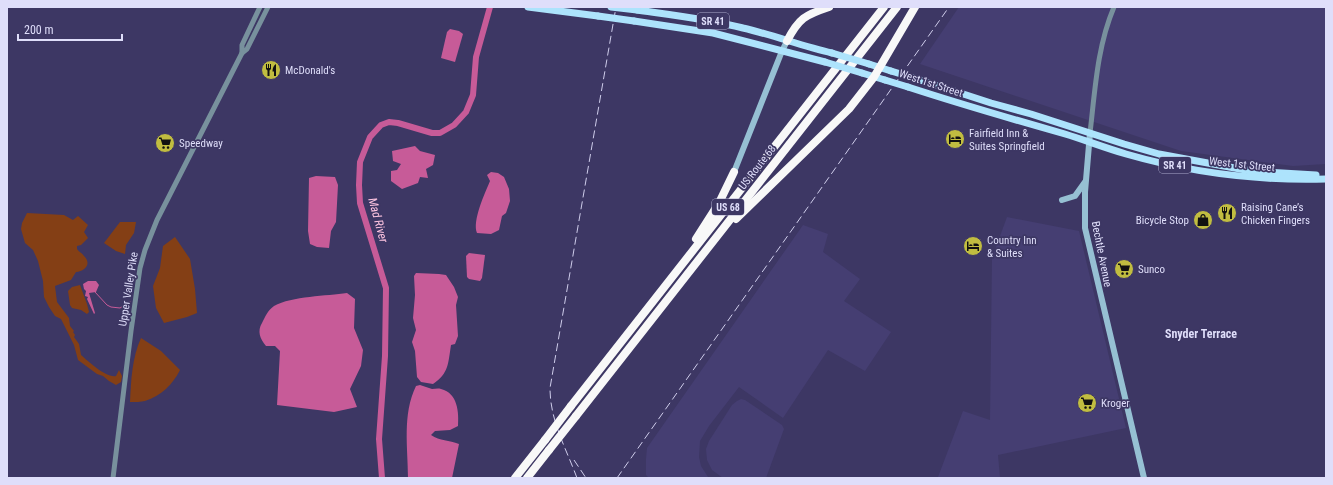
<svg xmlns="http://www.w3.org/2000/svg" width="1333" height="485" viewBox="0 0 1333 485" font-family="'Roboto Condensed',sans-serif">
	<rect width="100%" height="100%" fill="#3d3764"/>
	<!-- built -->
	<g fill="#453e72">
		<polygon points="959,7 1326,7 1326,164 1293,166 1181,151 920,64"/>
		<polygon points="1007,217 1079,231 1126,428 998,455 1000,478 944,478 938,477 963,411 990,420 992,258"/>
		<polygon points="803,225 828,234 823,252 860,279 844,301 891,332 865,371 828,350 783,418 739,387 709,426 700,441 699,457 701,466 708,477 649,478 646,475 646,459 647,448"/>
		<polygon points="741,399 745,400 782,425 784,429 766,478 723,478 712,470 707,460 706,449 709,441 732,405 737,401"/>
	</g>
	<!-- green -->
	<g fill="#843f15">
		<path d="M27 213 64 215 73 220 78 216 88 225 84 232 88 238 81 245 77 246V249C79 252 82 253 84 256 92 264 85 271 76 272L71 280 55 286 57 302 69 318 70 326 74 331 73 332 75 335 74 337 79 344 81 355C89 362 106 378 116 376L119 370 122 376 121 382 116 385 109 381 103 376 97 374 78 360 74 345 61 319 55 316 49 307 44 297 43 281 38 261 33 250 25 243 21 229 22 223Z"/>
		<polygon points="120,222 136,222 134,233 126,245 125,254 116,251 104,243"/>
		<polygon points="175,237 190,259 195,289 197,313 187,317 164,323 156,308 153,286 160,268 163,246"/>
		<polygon points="80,285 87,304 89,312 87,314 81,310 72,308 70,305 68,291 72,287"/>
		<path d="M141 338 161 351 180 370C173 384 161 396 145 401 141 402 135 402 130 402 131 380 132 358 141 338Z"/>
	</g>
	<!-- water -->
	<g fill="#c75b98">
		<polygon points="450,29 459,31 463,34 455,62 441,58 447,32"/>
		<polygon points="415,146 420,151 435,155 433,165 426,169 428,178 420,177 418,183 402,189 391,181 391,171 397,170 401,164 393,161 392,151"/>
		<path d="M491 172 498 173 504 177 509 189 510 201 506 213 502 216 499 230 491 234 477 233C472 221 485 193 490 181L487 175Z"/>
		<polygon points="316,176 335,177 338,185 336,222 331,231 329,248 317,247 310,244 308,231 309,178"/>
		<polygon points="469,253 485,255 482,278 480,281 469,279 467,277 466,256"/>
		<path d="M416 273 439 274 446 275 454 287 458 297 456 305 458 336 455 344 451 345C448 364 449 373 433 384L421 382 417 377 415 351 412 342 416 330 413 318 415 295 414 276Z"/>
		<polygon points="88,281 96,281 99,285 96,292 89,293 95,313 94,314 87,299 88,297 85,296 86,291 84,289 83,284"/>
		<path d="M347 293 355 299 354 328 363 350 361 366 350 389 357 407 334 412 277 405 280 351 275 346H266C260 339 257 331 262 323 265 317 268 310 274 306 292 296 327 296 347 293Z"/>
		<path d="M420 385C424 386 428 388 432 389 435 389 438 388 441 389 458 393 459 413 458 426L450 430 435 431 431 435C440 441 449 440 459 444L452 478H408C408 447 402 415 416 386Z"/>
	</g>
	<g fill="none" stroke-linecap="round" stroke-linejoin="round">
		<!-- stream -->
		<polyline stroke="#c75b98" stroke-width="1" points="95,292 107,305 111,307 120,308 130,302"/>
		<!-- river -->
		<polyline stroke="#c75b98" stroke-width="6" points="382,478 379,439 385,356 386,288 360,203 359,185 360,162 370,137 381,125 389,122 398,123 432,133 440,133 454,125 466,112 473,95 476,57 490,7"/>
		<!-- tertiary -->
		<g stroke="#78919d" stroke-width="5">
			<polyline points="242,53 242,45 260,7"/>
			<path d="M1090 133C1095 91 1097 47 1114 7"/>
			<polyline points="113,478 131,331 140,268 145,250 157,220 242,53 247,49 268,7"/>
		</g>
		<!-- secondary -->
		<g stroke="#96c0d3" stroke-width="6">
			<polyline points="1090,133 1085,192 1085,228 1144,478"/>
			<polyline points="734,172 782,51 787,41"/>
			<polyline points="1062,200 1075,196 1085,182"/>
		</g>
		<!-- primary -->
		<g stroke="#ade3fc" stroke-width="7">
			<polyline points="528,7 598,16"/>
			<path d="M637 10C673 15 708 19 743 28 773 35 802 46 832 53"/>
			<polyline points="634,21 713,33 825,62"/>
			<polyline points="869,64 891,71"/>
			<polyline points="862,73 885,80"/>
			<polyline points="914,78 991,103 1031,114 1124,144 1159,154 1251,171 1316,175"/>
			<path d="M908 87C960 104 1012 119 1065 134 1085 140 1105 148 1126 154 1192 173 1257 181 1326 179"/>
		</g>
		<!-- motorway -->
		<g stroke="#f8f8f8" stroke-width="8">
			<path d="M787 41C799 18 805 15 829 7"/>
			<polyline points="736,219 849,109 874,77 915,7"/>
			<polyline points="696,239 719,203 734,172"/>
			<polyline points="571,406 884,7"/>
			<polyline points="576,416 897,7"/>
			<polyline points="515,478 545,440"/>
			<polyline points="527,478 549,450"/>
		</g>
		<!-- rail -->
		<g stroke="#cfcdeb" stroke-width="1" stroke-dasharray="8 4" stroke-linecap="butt">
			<polyline points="574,460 586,478"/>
			<path d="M577 478C566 448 550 421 550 388L616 7"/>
			<polyline points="617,478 949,7"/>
		</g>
		<!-- primary-bridge -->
		<g stroke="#ade3fc" stroke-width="7">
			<polyline points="611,7 637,10"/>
			<polyline points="598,16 634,21"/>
			<polyline points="832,53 869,64"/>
			<polyline points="825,62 862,73"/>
			<polyline points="891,71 914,78"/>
			<polyline points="885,80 908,87"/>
		</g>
		<!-- motorway-bridge -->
		<g stroke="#f8f8f8" stroke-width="8">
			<polyline points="545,440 571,406"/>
			<polyline points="549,450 576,416"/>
		</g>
	</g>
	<!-- icons -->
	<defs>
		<symbol id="restaurant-disc" viewBox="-11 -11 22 22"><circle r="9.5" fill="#c1bd40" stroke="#3d3764"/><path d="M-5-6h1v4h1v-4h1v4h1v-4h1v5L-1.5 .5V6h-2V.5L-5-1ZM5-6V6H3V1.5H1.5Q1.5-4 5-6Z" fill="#111"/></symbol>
		<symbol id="hotel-disc" viewBox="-11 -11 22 22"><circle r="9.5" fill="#c1bd40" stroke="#3d3764"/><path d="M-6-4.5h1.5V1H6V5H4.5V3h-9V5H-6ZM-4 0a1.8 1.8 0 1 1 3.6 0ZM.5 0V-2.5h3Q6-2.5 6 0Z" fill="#111"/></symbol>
		<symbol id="supermarket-disc" viewBox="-11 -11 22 22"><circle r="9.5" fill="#c1bd40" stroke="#3d3764"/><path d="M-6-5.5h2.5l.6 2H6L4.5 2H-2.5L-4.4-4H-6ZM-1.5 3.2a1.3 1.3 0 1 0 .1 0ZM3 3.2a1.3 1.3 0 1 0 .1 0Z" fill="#111"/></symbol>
		<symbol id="shop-disc" viewBox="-11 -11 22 22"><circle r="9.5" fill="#c1bd40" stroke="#3d3764"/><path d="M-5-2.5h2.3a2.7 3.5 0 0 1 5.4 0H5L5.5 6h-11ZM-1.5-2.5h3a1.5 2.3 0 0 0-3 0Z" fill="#111"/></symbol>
	</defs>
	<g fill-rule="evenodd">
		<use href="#restaurant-disc" x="260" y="59" width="22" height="22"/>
		<use href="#hotel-disc" x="944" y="128" width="22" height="22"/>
		<use href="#supermarket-disc" x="154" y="132" width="22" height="22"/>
		<use href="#restaurant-disc" x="1216" y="202" width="22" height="22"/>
		<use href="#shop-disc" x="1192" y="209" width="22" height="22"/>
		<use href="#hotel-disc" x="962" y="235" width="22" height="22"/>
		<use href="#supermarket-disc" x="1113" y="258" width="22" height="22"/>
		<use href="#supermarket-disc" x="1076" y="392" width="22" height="22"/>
	</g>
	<g text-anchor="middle" stroke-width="3.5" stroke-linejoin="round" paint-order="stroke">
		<!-- shield labels -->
		<g fill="#3d3764" stroke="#aeaccd" stroke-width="1">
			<rect x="697" y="13" width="32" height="16" rx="3"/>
			<rect x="1159" y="157" width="32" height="16" rx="3"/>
			<rect x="712" y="199" width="32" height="16" rx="3"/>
		</g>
		<g font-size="10" font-weight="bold" fill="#dfdefa">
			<text x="713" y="25">SR 41</text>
			<text x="1175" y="169">SR 41</text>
			<text x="728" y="211">US 68</text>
		</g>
		<!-- poi labels -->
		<g font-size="11" fill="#dfdefa" stroke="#3d3764" text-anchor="start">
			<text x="285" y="74">McDonald's</text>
			<text x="969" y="137">Fairfield Inn &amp;<tspan x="969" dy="13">Suites Springfield</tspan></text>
			<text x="179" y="147">Speedway</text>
			<text x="1241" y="211">Raising Cane’s<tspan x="1241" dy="13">Chicken Fingers</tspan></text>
			<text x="1189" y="224" text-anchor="end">Bicycle Stop</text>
			<text x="987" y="244">Country Inn<tspan x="987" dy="13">&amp; Suites</tspan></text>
			<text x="1138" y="273">Sunco</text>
			<text x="1101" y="407">Kroger</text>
		</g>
		<!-- street labels -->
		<g font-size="11" fill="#dfdefa" stroke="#3d3764">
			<text transform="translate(931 83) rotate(18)" y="4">West 1st Street</text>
			<text transform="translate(1242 164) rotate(6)" y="4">West 1st Street</text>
			<text transform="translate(757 167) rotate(-52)" y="4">US Route 68</text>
			<text transform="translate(1102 254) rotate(79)" y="4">Bechtle Avenue</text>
			<text transform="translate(128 289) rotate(-81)" y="4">Upper Valley Pike</text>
		</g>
		<!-- water labels -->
		<g font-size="12" font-style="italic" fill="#fec5e1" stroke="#3d3764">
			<text transform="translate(378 220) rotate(75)" y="4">Mad River</text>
		</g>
		<!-- neighbourhood labels -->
		<g font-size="12" font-weight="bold" fill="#dfdefa" stroke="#3d3764">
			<text x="1201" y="338">Snyder Terrace</text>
		</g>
	</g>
	<!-- border -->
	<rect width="1333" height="485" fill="none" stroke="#dfdefa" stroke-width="16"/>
	<!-- scale -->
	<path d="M18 34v6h104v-6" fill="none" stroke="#dfdefa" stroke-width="2"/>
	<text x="24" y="34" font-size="12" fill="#dfdefa" stroke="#3d3764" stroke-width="3" paint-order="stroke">200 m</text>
</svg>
